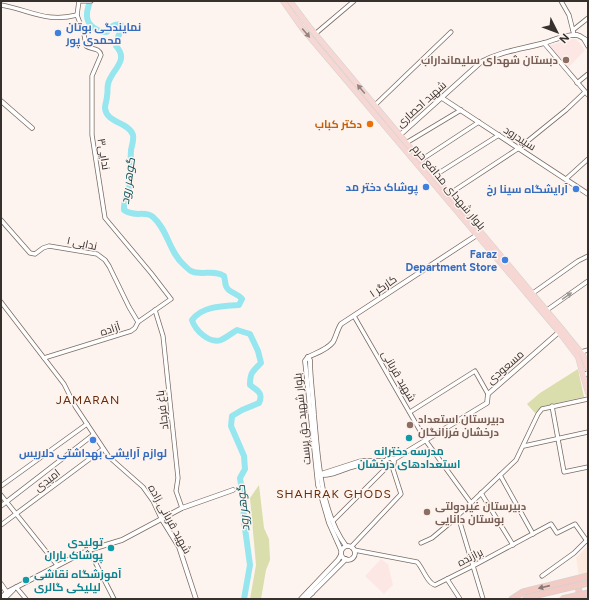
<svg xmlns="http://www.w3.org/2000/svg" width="589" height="600" viewBox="0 0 589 600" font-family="Figtree,Cairo,sans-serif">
	<rect width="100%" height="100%" fill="#fef4ef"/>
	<!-- built -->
	<polygon fill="#fceadf" points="588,546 588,575 579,577 576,558"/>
	<!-- education -->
	<g fill="#fce7e4">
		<polygon points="572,39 576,39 585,50 566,70 546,46"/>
		<polygon points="381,559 388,564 393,585 384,594 365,576"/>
	</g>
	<!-- green -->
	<g fill="#daddac">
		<polygon points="578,369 584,397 544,406 535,413 527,404 540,393"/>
		<polygon points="259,485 264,528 269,539 270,560 266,570 261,599 250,599 256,565 250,498"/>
	</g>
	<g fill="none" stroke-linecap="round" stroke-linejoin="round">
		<!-- river -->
		<path stroke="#96e6ef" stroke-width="6" d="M90 1C89 5 87 10 87 14 86 25 97 32 107 32 111 27 114 23 121 25L122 28 118 37 116 46C130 61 111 70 108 84 107 88 108 92 107 96 107 100 105 104 105 108 106 123 129 122 133 135 134 140 132 145 131 150 130 161 132 172 130 183 129 192 123 201 124 210 135 218 145 210 153 217 168 230 169 252 184 265 186 267 189 270 191 271 201 276 214 269 224 276 225 279 225 283 226 286 228 293 238 293 242 299L239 305C223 306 202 306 192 320 195 330 209 344 221 340 226 338 232 333 237 330L250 334 258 351 261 363C253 371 250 372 250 385 256 390 264 392 259 403L242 410 232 416 231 426 244 456 245 469 240 478 243 498 244 521 250 565 244 599"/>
		<defs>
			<g id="minor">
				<polyline points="81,1 91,1"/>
				<polyline points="561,1 569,15 574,35"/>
				<path d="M1 5C30 10 46 23 77 15"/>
				<polyline points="573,30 588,18"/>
				<polyline points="315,34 354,1"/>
				<polyline points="544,43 588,95"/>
				<polyline points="577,83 588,74"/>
				<polyline points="375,105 451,32"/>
				<polyline points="406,143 461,110"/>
				<polyline points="421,160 479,122"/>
				<polyline points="434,176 499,135"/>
				<polyline points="566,179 588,159"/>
				<polyline points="449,194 519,148 566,110 585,92"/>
				<polyline points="1,220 30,253 35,254 43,248 49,246 97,254 105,260 109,266 129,307 138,322"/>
				<polyline points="533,293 578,261 588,256"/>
				<polyline points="1,302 64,384 75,406 109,457 143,487 153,501 161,518"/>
				<polyline points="155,310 163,336 176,459 178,478 176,491 182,508"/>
				<polyline points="547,310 588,281"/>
				<polyline points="354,316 426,441 471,503"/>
				<polyline points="581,352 588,350"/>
				<path d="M44 358 131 331 135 328 138 322 171 299 151 273 105 218 92 135V76L101 55C99 47 91 50 86 46L84 34 77 15 79 1"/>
				<polyline points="552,406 564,472 588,467"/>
				<polyline points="410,412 475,371 488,394"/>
				<polyline points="524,446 588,432"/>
				<polyline points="500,475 533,534"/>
				<polyline points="1,486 87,424"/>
				<polyline points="481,493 513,545"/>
				<polyline points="1,495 57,565"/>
				<polyline points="1,506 93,435"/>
				<polyline points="458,516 483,599"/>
				<polyline points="333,521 388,466"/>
				<polyline points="1,525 103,449"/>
				<polyline points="421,543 432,538 450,523 516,460 538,414 542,409 588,399"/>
				<polyline points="351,547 401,494 392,466"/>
				<polyline points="89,550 114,599"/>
				<path d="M354 550 417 562C423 568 427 583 435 585L473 566 551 524 557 533 575 524 587 541"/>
				<polyline points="542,576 574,553 588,539"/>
				<polyline points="447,579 460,599"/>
				<polyline points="16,587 26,599"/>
			</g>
			<g id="tertiary">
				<polyline points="584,39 588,46"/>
				<polyline points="442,98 588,194"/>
				<polyline points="1,101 32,128"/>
				<path d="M400 135 481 62C501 51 523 49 544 43 554 40 566 34 577 35 581 36 584 39 588 41"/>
				<path d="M308 357C316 353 327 350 333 342 336 337 337 330 341 324L477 235"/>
				<polyline points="308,357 305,361 306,370 318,485 329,523 341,550"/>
				<path d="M308 357 310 360C310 378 313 396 314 415 318 457 320 511 346 546"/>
				<polyline points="584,375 588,373"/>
				<circle cx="390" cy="462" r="4"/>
				<polyline points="393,460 487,403 488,394 559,332"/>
				<polyline points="321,474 361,461 386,461"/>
				<path d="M319 475C334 476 342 469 355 466 365 463 377 465 387 465"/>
				<polyline points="161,518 179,547 196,599"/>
				<circle cx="348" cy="553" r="7"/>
				<polyline points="1,584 8,594"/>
				<polyline points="1,598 7,592 78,555 89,550 122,540 182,508 233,490"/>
				<polyline points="4,599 13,590"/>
				<polyline points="301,599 338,560 341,555"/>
				<polyline points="306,599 346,559"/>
			</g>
			<polyline id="secondary" points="309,591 312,593"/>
			<g id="primary">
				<polyline points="283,1 302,28 559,332 578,357 588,393"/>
				<polyline points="290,1 311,29 562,329 583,355 588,369"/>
			</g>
			<g id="trunk">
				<polyline points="512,599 523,592 588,576"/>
				<polyline points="577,599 579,593 578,581"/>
				<polyline points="586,599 588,599"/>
			</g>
		</defs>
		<!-- minor casing -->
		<use href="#minor" stroke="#7a6c64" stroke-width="5"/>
		<!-- tertiary casing -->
		<use href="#tertiary" stroke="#7a6c64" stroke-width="5.5"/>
		<!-- secondary casing -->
		<use href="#secondary" stroke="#7a6c64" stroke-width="6"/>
		<!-- primary casing -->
		<use href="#primary" stroke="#d3d2d1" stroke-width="6"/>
		<!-- trunk casing -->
		<use href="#trunk" stroke="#d3d2d1" stroke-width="7"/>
		<!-- minor -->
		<use href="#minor" stroke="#fff" stroke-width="3.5"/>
		<!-- tertiary -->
		<use href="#tertiary" stroke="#fff" stroke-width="4"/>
		<!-- secondary -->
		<use href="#secondary" stroke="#fff" stroke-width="4.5"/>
		<!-- primary -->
		<use href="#primary" stroke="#f7d7d3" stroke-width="5"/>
		<!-- trunk -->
		<use href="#trunk" stroke="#f4cac4" stroke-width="5.5"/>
		<defs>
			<g id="trunk-bridge">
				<polyline points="525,598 588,583"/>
				<polyline points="562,599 588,593"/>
			</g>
		</defs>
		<!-- trunk-bridge casing -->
		<use href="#trunk-bridge" stroke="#d3d2d1" stroke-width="7" stroke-linecap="butt"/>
		<!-- trunk-bridge -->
		<use href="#trunk-bridge" stroke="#f4cac4" stroke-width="5.5"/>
	</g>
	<!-- one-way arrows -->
	<defs><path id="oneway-solid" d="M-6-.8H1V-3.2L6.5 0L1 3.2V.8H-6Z"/></defs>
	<g fill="#978480">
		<use href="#oneway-solid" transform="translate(306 33) rotate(50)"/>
		<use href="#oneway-solid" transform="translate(361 89) rotate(-130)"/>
	</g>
	<use fill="#9b9896" href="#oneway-solid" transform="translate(567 296) rotate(-35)"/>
	<use fill="#8c7672" href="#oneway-solid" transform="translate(544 587) rotate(167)"/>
	<!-- markers -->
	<g fill="#3f7fe0" stroke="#fef4ef" stroke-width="1.5">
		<circle cx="58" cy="33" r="4"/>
		<circle cx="426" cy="187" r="4"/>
		<circle cx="576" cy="189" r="4"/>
		<circle cx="505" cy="260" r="4"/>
		<circle cx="93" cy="440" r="4"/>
	</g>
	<g fill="#8d6e63" stroke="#fef4ef" stroke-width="1.5">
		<circle cx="566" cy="60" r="4"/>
		<circle cx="410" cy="425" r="4"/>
		<circle cx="427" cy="512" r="4"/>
	</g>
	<circle fill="#e8710a" stroke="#fef4ef" stroke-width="1.5" cx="370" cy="124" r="4"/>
	<g fill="#0f9aa8" stroke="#fef4ef" stroke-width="1.5">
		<circle cx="409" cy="438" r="4"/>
		<circle cx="111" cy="548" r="4"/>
		<circle cx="26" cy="580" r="4"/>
	</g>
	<g text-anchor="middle" stroke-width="3" stroke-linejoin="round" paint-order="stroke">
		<!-- shop labels -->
		<g font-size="11" font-weight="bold" fill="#366cbe" stroke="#fef4ef" text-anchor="end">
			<text x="66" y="31" text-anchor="start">نمایندگی بوتان<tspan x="66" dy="13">محمدی پور</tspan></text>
			<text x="418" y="191">پوشاک دختر مد</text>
			<text x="568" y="193">آرایشگاه سینا رخ</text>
			<text x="497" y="258">Faraz<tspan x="497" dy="13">Department Store</tspan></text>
			<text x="93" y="457" text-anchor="middle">لوازم آرایشی بهداشتی دلاریس</text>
		</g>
		<!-- education labels -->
		<g font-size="11" font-weight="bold" fill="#785e54" stroke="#fef4ef" text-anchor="start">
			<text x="558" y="64" text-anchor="end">دبستان شهدای سلیمانداراب</text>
			<text x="418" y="423">دبیرستان استعداد<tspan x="418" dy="13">درخشان فرزانگان</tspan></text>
			<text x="435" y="510">دبیرستان غیردولتی<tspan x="435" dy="13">بوستان دانایی</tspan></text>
		</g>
		<!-- street labels -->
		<g font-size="11" fill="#37312e" stroke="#fef4ef">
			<text transform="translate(421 104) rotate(-42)" y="4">شهید احصاری</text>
			<text transform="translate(520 138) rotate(33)" y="4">سپیدرود</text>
			<text transform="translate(104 154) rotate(81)" y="4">ندایی۳</text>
			<text transform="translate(449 187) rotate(50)" y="4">بلوار شهدای مدافع حرم</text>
			<text transform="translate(82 243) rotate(12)" y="4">ندایی ۱</text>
			<text transform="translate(383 286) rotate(-34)" y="4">کارگر ۱</text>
			<text transform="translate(110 329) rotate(-18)" y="4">آزاده</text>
			<text transform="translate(505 367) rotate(-41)" y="4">مسعودی</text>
			<text transform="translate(399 376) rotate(60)" y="4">شهید قربانی</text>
			<text transform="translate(162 410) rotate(-97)" y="4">باغ فرجاد</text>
			<text transform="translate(302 419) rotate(-96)" y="4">بلوار شهید حق پرست</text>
			<text transform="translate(47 480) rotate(-37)" y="4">امیدی</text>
			<text transform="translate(170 519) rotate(61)" y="4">شهید قربانی زاده</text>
			<text transform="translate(470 557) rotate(-27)" y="4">برازنده</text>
		</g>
		<!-- food labels -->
		<g font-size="11" font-weight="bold" fill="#c56008" stroke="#fef4ef" text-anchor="end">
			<text x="362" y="128">دکتر کباب</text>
		</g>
		<!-- culture labels -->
		<g font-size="11" font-weight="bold" fill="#0d838f" stroke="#fef4ef">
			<text x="409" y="455">مدرسه دخترانه<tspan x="409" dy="13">استعدادهای درخشان</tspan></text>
			<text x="103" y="546" text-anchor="end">تولیدی<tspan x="103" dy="13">پوشاک باران</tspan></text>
			<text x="34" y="578" text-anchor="start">آموزشگاه نقاشی<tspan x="34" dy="13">لیلیکی گالری</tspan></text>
		</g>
		<!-- water labels -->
		<g font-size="12" font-style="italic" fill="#0c545b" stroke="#fef4ef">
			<text transform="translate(128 181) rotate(-82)" y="4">گوهر رود</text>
			<text transform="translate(243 508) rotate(-96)" y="4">گوهر رود</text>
		</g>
		<!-- neighbourhood labels -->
		<g font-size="12" letter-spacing="1" fill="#6a2b08" stroke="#fef4ef">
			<text x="88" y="404">JAMARAN</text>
			<text x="334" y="498">SHAHRAK GHODS</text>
		</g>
	</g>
	<!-- border -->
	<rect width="589" height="600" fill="none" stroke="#37312e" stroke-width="4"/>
	<!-- north arrow -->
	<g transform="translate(557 32) rotate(132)" stroke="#fef4ef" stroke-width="3" paint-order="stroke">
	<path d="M0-3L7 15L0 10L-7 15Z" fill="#37312e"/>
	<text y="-6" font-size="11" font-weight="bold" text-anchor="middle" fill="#37312e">N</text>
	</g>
</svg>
